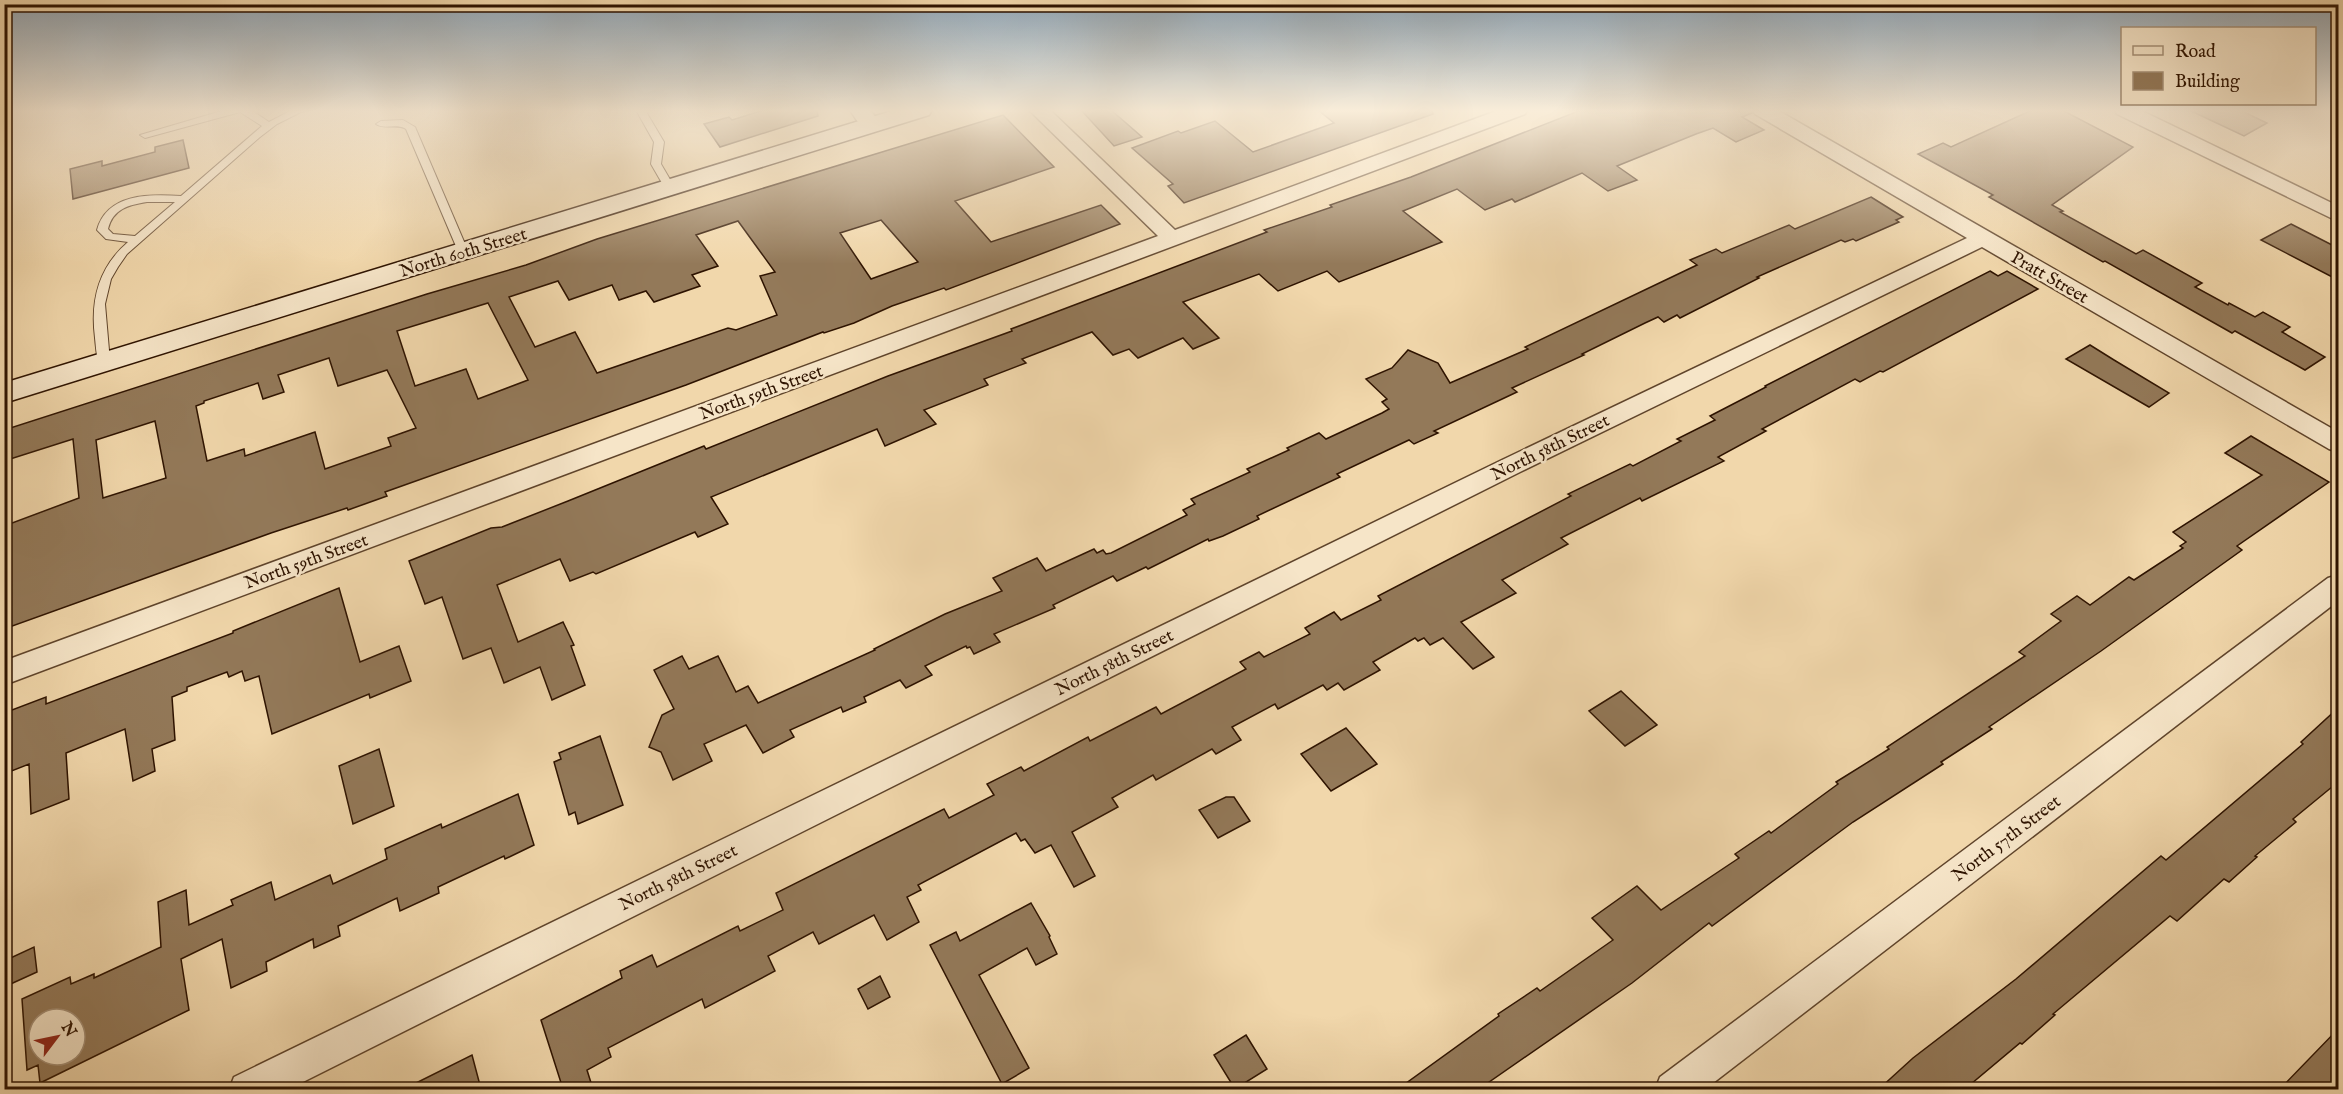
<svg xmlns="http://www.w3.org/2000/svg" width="2343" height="1094" viewBox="0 0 2343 1094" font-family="'IM FELL English',serif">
	<rect width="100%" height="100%" fill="#f1d7ab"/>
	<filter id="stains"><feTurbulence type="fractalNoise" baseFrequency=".00333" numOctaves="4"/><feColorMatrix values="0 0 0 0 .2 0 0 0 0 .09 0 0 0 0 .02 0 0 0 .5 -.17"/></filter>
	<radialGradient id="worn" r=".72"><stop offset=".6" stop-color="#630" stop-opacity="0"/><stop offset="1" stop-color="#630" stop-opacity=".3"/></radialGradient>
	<!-- building -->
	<g fill="#937959" stroke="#2e1300" stroke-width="1.5" fill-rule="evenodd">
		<polygon points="764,110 817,110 818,116 720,147 704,124 729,117 732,120"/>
		<polygon points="1081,110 1111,110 1142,137 1114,146"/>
		<polygon points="1318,110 1432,110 1433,114 1184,203 1168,186 1173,184 1132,148 1178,131 1181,133 1215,121 1253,152 1334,123"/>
		<polygon points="1581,110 1751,110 1752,113 1742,117 1764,130 1736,142 1713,128 1696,134 1617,166 1637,180 1608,191 1582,173 1515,202 1512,199 1485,210 1457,189 1403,211 1442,242 1339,282 1327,271 1278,291 1259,274 1183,302 1219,338 1193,349 1183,338 1138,358 1129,349 1113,355 1092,332 1022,359 1026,363 984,379 988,385 924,410 936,424 885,446 877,429 711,497 728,524 698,537 695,532 596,574 593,572 570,581 560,559 497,585 518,642 563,622 574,645 571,646 585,685 552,700 540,667 504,683 491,648 463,659 442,597 425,604 409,561 491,528 502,527 568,501 704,446 706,449 888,376 1012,331 1011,329 1267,232 1264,230 1332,207 1330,205 1411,177"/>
		<polygon points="2032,110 2062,110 2133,147 2052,205 2063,211 2060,212 2136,254 2143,250 2202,283 2195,287 2228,305 2229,303 2255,317 2263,312 2290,327 2282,332 2325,357 2305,370 2235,331 2232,333 2105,261 2103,262 1989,197 1993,195 1918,154 1943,143 1951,147"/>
		<polygon points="2189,110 2240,110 2267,123 2244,136"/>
		<path d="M1003 115 1054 167 955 201 991 242 1101 205 1120 224 946 290 944 288 892 306 854 323 824 333 823 332 686 385 385 492 387 496 348 510 347 508 271 533 4 629V526L79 498 73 439 4 461V430L427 294 526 265 597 239ZM881 220 918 262 871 279 840 233ZM738 221 775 272 760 276 777 315 736 330 728 328 597 373 575 332 535 347 509 297 558 281 569 300 612 285 619 300 646 291 654 302 700 286 692 275 718 266 696 235ZM488 303 528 380 478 399 466 369 415 386 397 331ZM329 358 338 386 387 370 416 428 388 438 391 446 325 469 315 432 245 456 244 449 207 461 196 406 204 403V401L258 383 263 399 284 392 278 375ZM155 421 166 478 103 498 96 440Z"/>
		<polygon points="183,140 189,168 73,199 70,169 102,161 102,166 155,152 155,147"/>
		<polygon points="1871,197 1903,217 1896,220 1899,222 1856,241 1853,239 1845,242 1841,240 1757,277 1759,278 1680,318 1677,315 1664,322 1658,317 1645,323 1582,354 1584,355 1512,388 1517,392 1434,431 1438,433 1414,444 1409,440 1337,474 1340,477 1257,516 1259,519 1223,536 1209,541 1208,539 1148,569 1146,567 1117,581 1113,576 1053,605 1055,608 994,634 1000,642 974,654 970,647 967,648 966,646 925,666 932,675 906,688 900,680 864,697 866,702 843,712 841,707 790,730 794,737 763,753 746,725 704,744 712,761 673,780 661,752 649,747 662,715 674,709 654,670 682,656 689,669 718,656 736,692 748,686 758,703 875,650 874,649 945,614 1002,591 993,578 1037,558 1046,571 1094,549 1097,553 1103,550 1106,554 1111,553 1187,515 1183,510 1195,504 1191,499 1250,472 1247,469 1289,450 1287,448 1319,433 1326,439 1382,413 1389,409 1382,402 1387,399 1366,379 1392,368 1408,350 1438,363 1450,383 1528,349 1525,347 1697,265 1690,260 1716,249 1722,253 1789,225 1795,229"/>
		<polygon points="2291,224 2338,248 2338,280 2261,240"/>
		<polygon points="1990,271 1998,276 2007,271 2038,289 1883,372 1880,371 1860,382 1855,379 1762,429 1766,431 1718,457 1724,461 1642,501 1640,498 1561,538 1568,544 1502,580 1516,593 1461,622 1494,657 1473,669 1443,638 1430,645 1424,638 1418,641 1415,638 1373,662 1380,670 1344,690 1338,683 1327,690 1323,685 1278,709 1275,704 1232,727 1241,740 1216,754 1212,749 1156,780 1153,775 1112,798 1118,807 1072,832 1095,876 1074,887 1051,845 1035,853 1025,839 1021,841 1016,833 918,885 921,890 907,897 919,922 887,940 874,915 819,944 813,932 768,956 775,971 705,1008 702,999 608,1048 611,1057 587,1070 593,1089 563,1089 541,1020 622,978 620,971 652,955 657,967 738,926 740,931 783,910 776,893 944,809 949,818 994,795 987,784 1021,767 1024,771 1088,737 1090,741 1156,707 1161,714 1246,669 1240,662 1259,652 1264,657 1310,634 1305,628 1334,612 1341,620 1381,600 1378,596 1571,496 1568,494 1630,464 1633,466 1681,441 1677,439 1715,420 1710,416 1766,387 1765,386"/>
		<polygon points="2090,345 2114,360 2169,393 2149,407 2066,359"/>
		<polygon points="2251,436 2329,482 2237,546 2242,550 2101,651 1989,727 1992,729 1941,762 1943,764 1853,822 1712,926 1709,923 1632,983 1479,1089 1398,1089 1499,1016 1498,1014 1537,988 1540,991 1613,940 1592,918 1637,886 1661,910 1739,858 1735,854 1769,831 1771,833 1838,784 1836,782 1889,749 1887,747 2025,656 2019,652 2061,621 2051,614 2077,596 2090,605 2129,577 2134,580 2183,548 2180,546 2186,542 2173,532 2262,475 2225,453"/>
		<polygon points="339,588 360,662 399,646 411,681 370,698 369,694 272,734 259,676 245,681 242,671 229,677 227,672 187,687 187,691 172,697 175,740 152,749 155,771 133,781 125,729 66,753 69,799 31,814 29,764 4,774 4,713 46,697 46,704 233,633 233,631"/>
		<polygon points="1621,691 1657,725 1625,746 1589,711"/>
		<polygon points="2338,708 2338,782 2293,819 2296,822 2255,856 2257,857 2229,882 2224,879 2177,921 2170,916 2053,1014 2055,1015 2022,1044 2020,1043 1965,1089 1879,1089 1913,1058 2016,979 2161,856 2166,860 2303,744 2301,742"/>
		<polygon points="1346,728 1377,764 1331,791 1301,754"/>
		<polygon points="600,736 623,805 578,824 575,812 569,815 554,762 561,759 559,753"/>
		<polygon points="379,749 394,806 353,824 339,766"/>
		<path d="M518 794 534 845 505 859 504 856 438 887 439 893 400 911 397 898 338 926 340 936 314 948 313 939 266 962 267 971 231 988 222 939 181 959 189 1010 40 1083 38 1065 27 1070 22 999 70 977 71 984 94 974V978L161 947 158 902 186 890 189 925 233 905 231 900 271 882 275 900 330 875 333 884 387 859 385 849 441 824 442 828ZM39 1019H75V1055H39Z"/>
		<polygon points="1226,797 1234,797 1250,821 1218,838 1199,810"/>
		<polygon points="1031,903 1050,936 1049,937 1057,954 1036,965 1027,948 979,975 1029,1068 1002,1084 930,945 956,932 960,941"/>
		<polygon points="34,947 37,972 4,987 4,961"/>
		<polygon points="880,976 890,997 868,1009 858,989"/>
		<polygon points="2338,1029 2338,1089 2280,1089"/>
		<polygon points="1246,1035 1267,1069 1235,1089 1214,1055"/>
		<polygon points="472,1055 481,1089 404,1089"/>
	</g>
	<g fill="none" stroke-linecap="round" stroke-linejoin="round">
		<defs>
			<g id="lane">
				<path d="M225 110H251L269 122 292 110H305L277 124 260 137 127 254 118 267 111 279 105 304 110 362 104 366 100 365C96 357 96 346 95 338 90 299 99 267 128 242L106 239 97 230C107 193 149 194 181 196L262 126 240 112 145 138 140 135ZM147 202H175L135 236 113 234 108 229C113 209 128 205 147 202Z"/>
				<polygon points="636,110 645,110 664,142 661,164 675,188 674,190 666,190 651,164 654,142"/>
				<path d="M403 120 415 127 468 251 467 253 463 254 458 251 406 129C396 123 384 130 376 124L381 121Z"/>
			</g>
			<g id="street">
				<path d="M850 110H870L882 126 879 130C864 134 858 122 850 110Z"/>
				<polygon points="1029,110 1050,110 1175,230 1499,110 1527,110 1525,114 4,685 4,661 1158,236"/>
				<polygon points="1753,110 1777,110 2338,432 2338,452 2329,449 1982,247 1520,472 287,1090 229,1090 234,1077 1502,460 1967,238 1755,114"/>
				<polygon points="2115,110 2140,110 2338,206 2338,220 2331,218 2117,114"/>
				<polygon points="2338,575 2338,601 1704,1090 1655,1090 1660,1077 2328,578"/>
			</g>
			<polygon id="secondary" points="895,110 932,110 929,115 4,403 4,383"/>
		</defs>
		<!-- lane casing -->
		<use href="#lane" stroke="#5f442b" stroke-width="2"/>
		<!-- street casing -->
		<use href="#street" stroke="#5f442b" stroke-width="3"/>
		<!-- secondary casing -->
		<use href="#secondary" stroke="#2e1300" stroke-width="3"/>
		<!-- lane -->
		<use href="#lane" fill="#f6e5c8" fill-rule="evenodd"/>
		<!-- street -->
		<use href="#street" fill="#f6e5c8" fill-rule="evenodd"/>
		<!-- secondary -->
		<use href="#secondary" fill="#f6e5c8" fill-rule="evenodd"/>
	</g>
	<!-- sky -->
	<linearGradient id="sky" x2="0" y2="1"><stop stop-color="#91a7b8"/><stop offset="0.42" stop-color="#f9edd9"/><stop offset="1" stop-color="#f9edd9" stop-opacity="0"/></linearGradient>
	<rect width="2343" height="264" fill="url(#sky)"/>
	<g text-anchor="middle" stroke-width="5" stroke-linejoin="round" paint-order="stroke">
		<!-- street labels -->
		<g font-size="18" fill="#2e1300" stroke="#f6e5c8">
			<text transform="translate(463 252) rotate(-17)" y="6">North 60th Street</text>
			<text transform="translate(2050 277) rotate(30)" y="6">Pratt Street</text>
			<text transform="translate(761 392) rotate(-20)" y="6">North 59th Street</text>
			<text transform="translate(1550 447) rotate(-26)" y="6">North 58th Street</text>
			<text transform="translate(306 561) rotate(-20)" y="6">North 59th Street</text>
			<text transform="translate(1114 662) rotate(-26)" y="6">North 58th Street</text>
			<text transform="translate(2006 838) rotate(-37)" y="6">North 57th Street</text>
			<text transform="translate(678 877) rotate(-26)" y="6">North 58th Street</text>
		</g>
	</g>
	<!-- margin -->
	<rect width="2343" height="1094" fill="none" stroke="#f1d7ab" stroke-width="24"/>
	<rect x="6" y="6" width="2331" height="1082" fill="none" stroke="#2e1300" stroke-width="3"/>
	<rect x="12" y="12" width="2319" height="1070" fill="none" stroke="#2e1300" stroke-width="1.5"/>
	<!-- legend -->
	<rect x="2121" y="27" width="195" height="78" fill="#f6e5c8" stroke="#a69178" stroke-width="1.5"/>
	<rect x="2133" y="46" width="30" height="9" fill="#f6e5c8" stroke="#a69178" stroke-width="1.5"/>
	<text x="2175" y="57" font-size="18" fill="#2e1300">Road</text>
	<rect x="2133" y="72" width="30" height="18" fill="#937959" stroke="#a69178" stroke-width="1.5"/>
	<text x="2175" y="87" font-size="18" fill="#2e1300">Building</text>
	<!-- north arrow -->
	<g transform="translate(57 1037) rotate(58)"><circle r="28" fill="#f6e5c8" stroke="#a69178" stroke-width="1.5"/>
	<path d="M0-4.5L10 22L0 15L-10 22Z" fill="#8f2418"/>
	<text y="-9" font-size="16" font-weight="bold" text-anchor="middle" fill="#2e1300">N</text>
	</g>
	<rect width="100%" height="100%" filter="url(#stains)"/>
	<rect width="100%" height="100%" fill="url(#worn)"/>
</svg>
